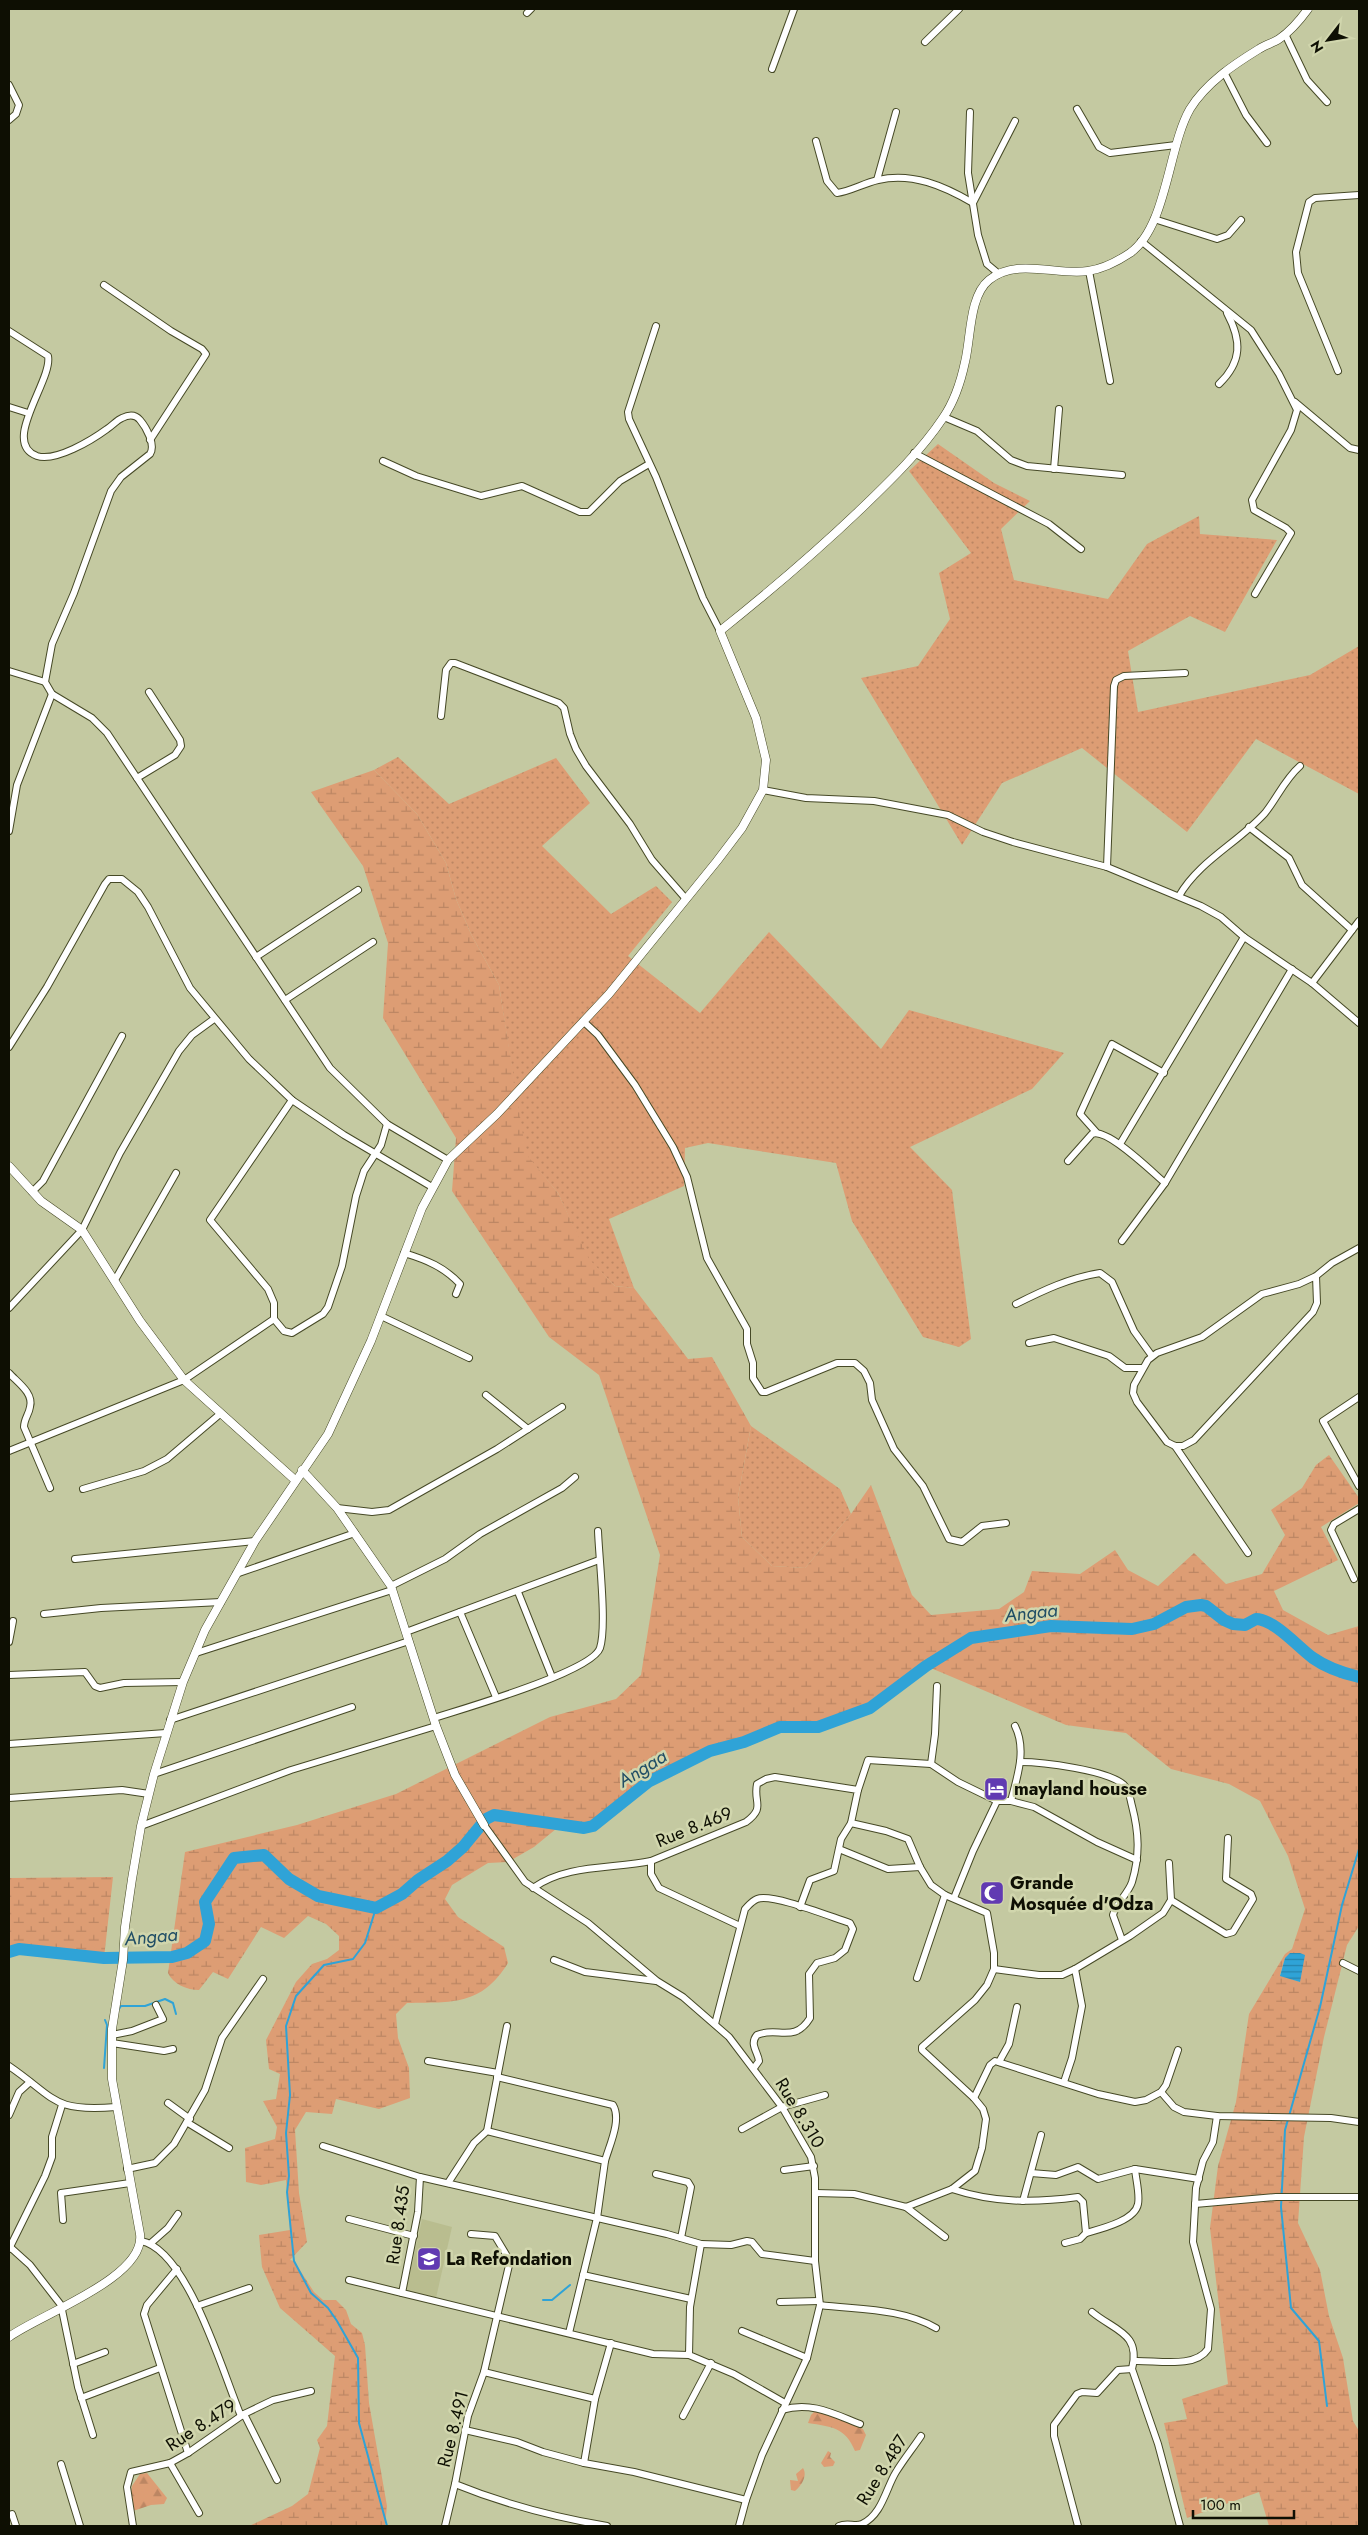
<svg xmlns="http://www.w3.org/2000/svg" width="1368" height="2535" viewBox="0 0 1368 2535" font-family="Jost,sans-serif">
	<defs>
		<pattern id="grass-dots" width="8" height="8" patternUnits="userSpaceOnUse" patternTransform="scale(1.25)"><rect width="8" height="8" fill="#dd9d74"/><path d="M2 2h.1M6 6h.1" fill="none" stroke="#bc8663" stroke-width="1.8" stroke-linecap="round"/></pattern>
		<pattern id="forest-firs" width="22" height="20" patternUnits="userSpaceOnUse" patternTransform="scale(1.25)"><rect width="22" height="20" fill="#dd9d74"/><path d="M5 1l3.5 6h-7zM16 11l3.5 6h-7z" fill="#bc8663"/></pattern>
		<pattern id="wetland-marsh" width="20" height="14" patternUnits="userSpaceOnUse" patternTransform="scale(1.25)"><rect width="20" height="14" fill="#dd9d74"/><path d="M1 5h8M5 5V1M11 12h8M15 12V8" fill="none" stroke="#bc8663"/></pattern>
		<pattern id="water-rules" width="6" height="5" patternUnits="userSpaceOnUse" patternTransform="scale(1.25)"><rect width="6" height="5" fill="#2fa3d7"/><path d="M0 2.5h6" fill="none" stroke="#2683ac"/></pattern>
	</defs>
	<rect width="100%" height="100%" fill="#c4c9a1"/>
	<!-- built -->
	<polygon fill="#b9bd8f" points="422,2219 452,2227 436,2298 406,2291"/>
	<!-- grass -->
	<g fill="url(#grass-dots)">
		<polygon points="938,444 994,483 1030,501 1001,529 1014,580 1108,599 1147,544 1199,516 1200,534 1277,540 1225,632 1190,616 1128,651 1138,712 1310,675 1359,646 1359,794 1256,739 1187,832 1082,748 1002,783 962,845 861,678 918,666 950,619 939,573 971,553 909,471"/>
		<polygon points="398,757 449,804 556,758 590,803 542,846 611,914 656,886 672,902 628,956 700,1013 769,932 881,1049 909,1010 1064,1053 1032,1089 910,1147 952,1190 971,1339 959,1347 923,1337 852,1221 836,1163 708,1143 685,1148 684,1186 609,1219 634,1288 615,1286 588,1259 558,1193 525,1154 499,985 471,934 456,899 446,863 417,814 374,770"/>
		<polygon points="751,1426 840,1489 851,1514 805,1568 772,1566 742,1537 738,1497"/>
	</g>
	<!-- forest -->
	<g fill="url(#forest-firs)">
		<path d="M815 2411H823L863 2429 866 2435 860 2450 855 2451C845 2427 832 2427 808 2423L811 2415Z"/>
		<polygon points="828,2451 831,2453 830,2457 835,2462 833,2466 824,2467 821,2463"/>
		<path d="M803 2468C808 2476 801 2486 795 2491L791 2490 790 2480 798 2481 796 2474Z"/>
		<polygon points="147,2473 167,2498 164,2504 151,2505 133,2511 131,2492 132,2486 140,2474"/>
	</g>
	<!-- wetland -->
	<g fill="url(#wetland-marsh)" fill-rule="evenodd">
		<path d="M374 770 417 814 446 863 456 899 471 934 499 985 526 1154 558 1193 589 1259 615 1286 634 1288 688 1359 712 1357 751 1426 738 1497 742 1537 772 1566 805 1568 851 1514 871 1485 912 1595 931 1615 999 1609 1024 1592 1032 1571 1080 1574 1115 1550 1128 1570 1158 1586 1194 1553 1226 1584 1262 1574 1285 1535 1271 1510 1302 1488 1316 1465 1329 1455 1359 1498V1503L1321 1527 1338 1560 1274 1591 1283 1610 1328 1635 1359 1626V1926L1347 1945 1324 2037 1304 2137 1298 2223 1320 2270 1329 2316 1343 2358 1353 2421 1359 2431V2526H1269L1259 2492 1187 2518 1164 2423 1187 2419 1182 2399 1228 2384 1210 2228 1218 2166 1236 2102 1249 2014 1285 1954 1292 1949 1305 1909 1288 1856 1260 1801 1229 1784 1171 1769 1126 1733 1066 1725 926 1666 870 1708 818 1727H780L744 1742 710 1751 648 1782 593 1826 584 1828 562 1824 534 1847 508 1862 488 1863 452 1885 445 1899 458 1917 504 1947 508 1963C481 2006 453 2002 407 2003L396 2014 398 2038 409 2068 410 2098 379 2109 336 2099 332 2114 306 2112 295 2130 299 2193 307 2242 290 2260 294 2261 314 2292 323 2300H336L346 2310 351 2324 362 2333 365 2345 369 2403 387 2506 385 2526H249L292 2506 308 2494 320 2448 317 2440 327 2426 335 2356 280 2308 262 2267 259 2235 290 2230 286 2180 261 2185 246 2182 245 2148 275 2139 277 2127 263 2101 276 2099 280 2074 269 2069 266 2040 296 1982 312 1964 327 1959 339 1950V1936L326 1924 308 1916 284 1938 261 1927 228 1979 213 1972 199 1990C187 1990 173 1984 168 1973L185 1852 297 1825 396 1794 550 1717 616 1699 641 1675 660 1555 599 1375 549 1337 452 1191 456 1138 383 1018 388 943 363 866 311 792ZM1285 1958 1300 1982 1280 1975Z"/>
		<polygon points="113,1877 104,1958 19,1949 9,1952 9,1878"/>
	</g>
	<!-- water -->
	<polygon fill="url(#water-rules)" points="1290,1953 1300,1953 1305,1955 1300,1982 1280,1976 1285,1958"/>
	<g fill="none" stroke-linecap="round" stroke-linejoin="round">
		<!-- stream -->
		<g stroke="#2fa3d7" stroke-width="2">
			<polyline points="376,1908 365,1943 353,1959 324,1965 296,1996 286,2026 290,2095 286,2133 289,2176 287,2192 294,2261 311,2293 328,2308 337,2321 358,2358 359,2423 387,2526"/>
			<polyline points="119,2009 121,2006 145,2006 165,1999 173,2003 176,2014"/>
			<polyline points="104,2068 107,2025 105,2020"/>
			<polyline points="543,2300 552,2300 570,2285"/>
			<polyline points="1327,2406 1319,2341 1291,2308 1281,2207 1285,2130 1320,2007 1342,1905 1359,1849"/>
		</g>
		<!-- river -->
		<path stroke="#2fa3d7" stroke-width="12" d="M9 1952 19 1949 104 1958 172 1957 187 1953 205 1941 209 1924 205 1902 234 1858 264 1855 289 1879 318 1896 376 1908 402 1894 418 1880 447 1861 463 1847 486 1819 494 1815 584 1828 593 1826 648 1782 710 1751 744 1742 780 1727H818L870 1708 926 1666 971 1638 1051 1626 1132 1629 1154 1624 1186 1607 1201 1605 1206 1606 1224 1620 1233 1624 1245 1625 1256 1619C1274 1619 1299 1648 1313 1658 1327 1668 1342 1673 1359 1677"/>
		<defs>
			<g id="minor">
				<polyline points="527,13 531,9"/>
				<polyline points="1285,34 1307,80 1327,102"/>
				<polyline points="925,42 959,9"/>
				<polyline points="772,69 794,9"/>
				<polyline points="1224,72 1246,115 1267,143"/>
				<polyline points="9,85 19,105 16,114 9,120"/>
				<polyline points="1077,109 1099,147 1110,153 1176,145"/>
				<polyline points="970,112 968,173 978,235 987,264 999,274"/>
				<path d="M816 141 827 181 837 193C851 191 864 183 878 180 912 172 944 186 973 203L1015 121"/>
				<polyline points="877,180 896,112"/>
				<polyline points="1154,219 1217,239 1228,235 1241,220"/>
				<polyline points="1141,241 1251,330 1279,374 1297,410 1291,430 1252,500 1254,510 1286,528 1291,533 1255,594"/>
				<polyline points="1089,271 1110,381"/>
				<polyline points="104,285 171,331 202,349 206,354 150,440"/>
				<polyline points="656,326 628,412 629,419 656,477 703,598 720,631"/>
				<path d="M9 331 48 356C53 380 0 443 37 456 56 462 92 440 107 429 112 426 117 420 122 418 128 415 135 414 140 420 146 427 156 445 150 454L121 477 111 491 74 593 52 644 45 682 52 694 92 718 107 733 330 1068 387 1124 448 1160"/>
				<polyline points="1338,371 1298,273 1296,252 1309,202 1315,198 1359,195"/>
				<path d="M1219 384C1242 362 1242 341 1227 313"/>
				<polyline points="1295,402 1350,448 1359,450"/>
				<polyline points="9,407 28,413"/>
				<polyline points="944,417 977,431 1011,460 1027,466 1122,475"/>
				<polyline points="914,453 1049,524 1081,549"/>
				<polyline points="383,461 416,476 481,496 522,486 580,512 589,512 620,481 649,464"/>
				<polyline points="1054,469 1059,409"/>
				<polyline points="9,671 45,682"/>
				<polyline points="441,716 446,670 451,663 455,663 559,703 564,708 570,734 576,749 586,766 630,824 652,860 686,899"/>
				<polyline points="137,778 175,755 181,746 180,740 149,692"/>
				<polyline points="763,790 806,798 874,801 948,815 983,832 1013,842 1107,867 1201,906 1221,917 1244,937 1312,983 1359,1023"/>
				<polyline points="1249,827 1289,858 1302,885 1352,930"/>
				<polyline points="9,831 17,785 52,694"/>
				<polyline points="1107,867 1114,686 1116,680 1124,676 1185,673"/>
				<path d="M1179 896C1199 861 1238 843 1265 813 1277 798 1285 779 1300 766"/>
				<polyline points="256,957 358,890"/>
				<polyline points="1312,983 1359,921"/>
				<polyline points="285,1000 373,942"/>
				<polyline points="583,1021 598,1035 635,1085 673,1147 687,1177 707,1258 747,1329 747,1344 753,1363 753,1378 762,1392 766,1392 837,1363 855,1363 864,1371 870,1383 872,1400 894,1449 923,1486 949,1539 962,1542 982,1526 1006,1523"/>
				<polyline points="9,1047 47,987 105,884 109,879 122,879 138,892 148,907 190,988 249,1059 292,1100 344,1135 432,1187"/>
				<polyline points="1096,1132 1080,1114 1112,1044 1164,1073"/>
				<polyline points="1120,1144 1244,937"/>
				<path d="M1068 1161 1092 1134C1107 1127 1153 1173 1165 1183"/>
				<polyline points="32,1192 43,1181 122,1036"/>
				<polyline points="1122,1241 1165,1183 1292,969"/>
				<path d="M404 1253C427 1260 444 1267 460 1284L456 1294"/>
				<polyline points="1316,1276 1317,1303 1313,1312 1194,1440 1183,1446 1175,1446 1167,1442 1137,1402 1133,1393 1134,1385 1148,1360 1157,1353 1202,1337 1262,1294 1299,1284 1316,1276 1332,1263 1359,1248"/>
				<polyline points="115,1280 176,1173"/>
				<path d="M1016 1304C1044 1290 1069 1278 1100 1273L1112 1282 1134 1331 1152 1356"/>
				<polyline points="9,1308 82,1230 120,1153 179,1051 192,1035 214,1019"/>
				<polyline points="381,1316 469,1358"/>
				<polyline points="274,1319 284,1331 292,1333 323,1314 328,1307 342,1266 356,1196 364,1171 381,1145 387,1124"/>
				<polyline points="1029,1343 1054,1338 1109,1356 1125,1368 1142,1368"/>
				<path d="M9 1373C17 1382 34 1393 30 1407 29 1414 24 1419 24 1427L50 1488"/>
				<polyline points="486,1395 528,1429"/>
				<polyline points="1359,1397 1323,1421 1359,1486"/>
				<polyline points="1175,1446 1248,1553"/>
				<polyline points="9,1451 184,1380 274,1319 274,1303 268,1289 210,1220 292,1100"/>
				<polyline points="83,1489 144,1471 167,1459 220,1414"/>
				<polyline points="337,1508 372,1512 389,1510 497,1449 562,1407"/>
				<polyline points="75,1559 255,1541"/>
				<polyline points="236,1574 355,1533"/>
				<polyline points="1354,1579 1331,1530 1334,1524 1359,1509"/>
				<polyline points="391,1586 445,1559 480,1534 562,1488 575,1477"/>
				<polyline points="518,1592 552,1677"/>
				<polyline points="460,1612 496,1697"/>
				<polyline points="44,1614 101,1608 221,1602"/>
				<polyline points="406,1632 599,1560"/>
				<polyline points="9,1642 13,1621"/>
				<polyline points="196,1653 392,1590"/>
				<polyline points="9,1675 85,1672 95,1686 100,1688 124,1683 183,1682"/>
				<path d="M434 1718C462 1709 592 1672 600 1648 607 1626 599 1558 598 1531"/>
				<polyline points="170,1720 409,1641"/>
				<polyline points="9,1744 166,1733"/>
				<path d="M1020 1762C1042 1762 1108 1770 1124 1785 1130 1791 1130 1799 1132 1806 1139 1833 1140 1855 1132 1882 1128 1894 1116 1903 1113 1915L1122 1940"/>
				<polyline points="931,1764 935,1734 937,1686"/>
				<polyline points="154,1774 352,1707"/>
				<polyline points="858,1790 868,1760 931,1764 958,1782 997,1801 1011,1801 1034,1807 1097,1842 1137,1860"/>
				<polyline points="9,1798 122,1790 149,1794"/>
				<path d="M1011 1801C1017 1777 1027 1750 1015 1726"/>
				<polyline points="484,1825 525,1882 588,1923 657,1981 683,1997 729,2037 782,2107 811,2157 815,2178 815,2261 820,2305 807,2358 762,2455 746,2500 739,2526"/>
				<polyline points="141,1826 291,1770 436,1726"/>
				<polyline points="839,1849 888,1869 920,1867"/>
				<path d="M533 1888C566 1864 613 1869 651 1861"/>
				<polyline points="954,1898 973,1851 997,1801"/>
				<polyline points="1171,1900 1226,1934 1233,1932 1253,1899 1251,1894 1226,1879 1228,1838"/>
				<polyline points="800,1907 810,1880 834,1871 841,1839 851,1823"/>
				<path d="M740 1926 659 1888 651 1874V1861L746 1822C766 1807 753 1803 757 1784L766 1779 775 1777 858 1790 851 1823 886 1831 908 1839 920 1867 931 1885 945 1895 987 1913 994 1953V1969L987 1985 975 2000 922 2047V2050L974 2098 983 2109 986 2119 982 2148 975 2171 952 2189 906 2207 854 2194 816 2193"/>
				<polyline points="554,1960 585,1972 656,1981"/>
				<polyline points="1343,1963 1359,1971"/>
				<polyline points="994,1969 1039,1975 1062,1975 1075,1969 1130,1936 1163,1913 1171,1900 1169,1863"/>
				<polyline points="917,1978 945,1895"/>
				<path d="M715 2024 745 1909C749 1905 752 1901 757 1899 772 1893 831 1917 850 1923L853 1929 845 1950 835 1958 817 1963 809 1974 810 2018C794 2044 777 2026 757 2035 749 2044 758 2052 759 2061L754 2068"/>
				<polyline points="112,2035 132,2031 163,2019 156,2005"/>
				<polyline points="112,2043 164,2051 173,2049"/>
				<polyline points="428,2061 498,2073"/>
				<polyline points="999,2062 1009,2044 1017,2007"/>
				<path d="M9 2066C57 2099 52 2112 116 2107"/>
				<path d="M497 2077 613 2105C622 2120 609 2146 605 2161"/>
				<polyline points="1064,2082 1072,2058 1082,2006 1075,1969"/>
				<polyline points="1161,2092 1174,2107 1184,2112 1217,2116 1331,2118 1359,2122"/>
				<polyline points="974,2098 990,2065 995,2061 1098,2094 1135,2102 1146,2100 1161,2092 1166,2085 1178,2050"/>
				<polyline points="168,2103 190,2119"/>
				<polyline points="9,2115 19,2092 30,2082"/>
				<polyline points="188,2123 229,2148"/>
				<polyline points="742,2129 782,2107 825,2095"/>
				<polyline points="487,2131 507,2026"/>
				<polyline points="323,2146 420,2177"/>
				<polyline points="127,2169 155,2163 174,2144 205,2090 222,2038 263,1979"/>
				<polyline points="784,2170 814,2166"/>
				<polyline points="1031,2173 1056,2175 1078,2167 1098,2179 1135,2169 1199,2179"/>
				<polyline points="656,2174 688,2182 691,2187 681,2238"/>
				<polyline points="448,2183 474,2143 487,2131 605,2161 597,2218 569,2333"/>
				<path d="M952 2189C994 2203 1034 2203 1078 2197L1083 2202 1086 2233C1100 2229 1135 2221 1138 2204 1140 2194 1136 2180 1135 2169"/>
				<polyline points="1023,2201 1041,2135"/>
				<polyline points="1195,2204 1276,2197 1359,2197"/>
				<polyline points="906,2207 945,2237"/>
				<polyline points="349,2219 414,2236"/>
				<polyline points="63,2220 61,2193 130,2183"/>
				<path d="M471 2234 495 2236 510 2261 484 2372 468 2416 455 2484C504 2504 554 2517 607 2526"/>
				<path d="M141 2241C188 2250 223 2374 241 2416"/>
				<polyline points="151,2243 168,2228 178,2214"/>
				<polyline points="1065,2243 1080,2239 1086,2233"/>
				<polyline points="701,2244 731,2245 747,2241 752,2242 762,2254 815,2261"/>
				<polyline points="9,2246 10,2247 45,2176 52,2157 52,2137 62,2105"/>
				<polyline points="9,2249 10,2247 30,2265 61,2305 78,2387 93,2435"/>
				<polyline points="177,2269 147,2305 144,2314 188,2453"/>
				<polyline points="583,2275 691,2299"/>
				<polyline points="349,2280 402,2293"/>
				<polyline points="780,2302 819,2301"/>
				<path d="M820 2305C859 2310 901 2308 936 2328"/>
				<polyline points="197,2306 249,2288"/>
				<path d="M1092 2312C1115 2331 1141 2333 1132 2369L1158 2444 1180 2526"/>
				<polyline points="742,2331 807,2358"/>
				<polyline points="689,2355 653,2354 402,2293 418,2212 420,2177 667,2234 701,2244 690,2307 689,2355 734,2374 785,2403"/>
				<path d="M1134 2361C1156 2360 1195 2369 1208 2349L1211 2309 1193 2242 1196 2188 1203 2161 1213 2142 1217 2116"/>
				<polyline points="73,2364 105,2352"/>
				<polyline points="484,2372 595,2399"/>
				<polyline points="81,2398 160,2368"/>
				<path d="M782 2410C811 2401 834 2414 860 2424"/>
				<polyline points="244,2414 277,2480"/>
				<polyline points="683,2416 711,2363"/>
				<polyline points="465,2430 517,2442 543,2452 584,2463 634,2472 746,2500"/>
				<polyline points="170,2463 199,2513"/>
				<polyline points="584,2463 595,2399 611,2343"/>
				<polyline points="61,2464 80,2526"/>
				<polyline points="12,2514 16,2526"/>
				<polyline points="133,2526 127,2487 131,2472 170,2463 188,2453 244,2414 273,2400 311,2391"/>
				<polyline points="445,2526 455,2484"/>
				<path d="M839 2526C847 2522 855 2527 862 2524 882 2515 886 2488 896 2472 904 2459 913 2448 921 2436"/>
				<polyline points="1078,2526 1054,2436 1054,2425 1077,2394 1082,2392 1097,2393 1118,2370 1132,2369"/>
			</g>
			<g id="tertiary">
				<polyline points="9,1166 41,1201 82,1230 140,1321 184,1380 295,1480"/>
				<polyline points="302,1470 337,1508 391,1586 436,1726 455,1775 484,1825"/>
				<path d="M9 2337C38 2315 146 2278 140 2234L112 2079V2029L123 1960 125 1927 132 1879 141 1826 154 1774 183 1682 205 1630 255 1541 328 1434 371 1341 422 1208 448 1160 497 1114 609 994 717 861 742 828 763 790 766 760 756 718 720 631C769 592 817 551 863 507 891 480 921 451 943 418 954 402 961 381 965 362 971 338 969 296 989 280 1017 257 1057 276 1088 271 1103 269 1118 261 1130 253 1167 227 1168 147 1190 109 1206 83 1233 65 1259 49 1265 45 1273 43 1279 39 1291 31 1300 20 1308 9"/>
			</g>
		</defs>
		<!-- minor casing -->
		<use href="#minor" stroke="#464926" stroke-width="8"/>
		<!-- tertiary casing -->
		<use href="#tertiary" stroke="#464926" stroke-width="9"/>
		<!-- minor -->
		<use href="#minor" stroke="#fff" stroke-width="6"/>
		<!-- tertiary -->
		<use href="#tertiary" stroke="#fff" stroke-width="8"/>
	</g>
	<!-- icons -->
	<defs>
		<symbol id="hotel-square" viewBox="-11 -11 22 22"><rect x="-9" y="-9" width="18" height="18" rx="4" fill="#613ab2" stroke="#d1d6ad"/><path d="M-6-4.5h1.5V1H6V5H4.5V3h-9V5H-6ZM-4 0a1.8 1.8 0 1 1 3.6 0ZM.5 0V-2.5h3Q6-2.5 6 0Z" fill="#fff"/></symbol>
		<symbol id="mosque-square" viewBox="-11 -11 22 22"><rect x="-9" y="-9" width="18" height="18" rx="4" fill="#613ab2" stroke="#d1d6ad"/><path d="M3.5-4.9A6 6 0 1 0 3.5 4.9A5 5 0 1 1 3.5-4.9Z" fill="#fff"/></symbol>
		<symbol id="school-square" viewBox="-11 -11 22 22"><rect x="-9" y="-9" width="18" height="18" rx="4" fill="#613ab2" stroke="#d1d6ad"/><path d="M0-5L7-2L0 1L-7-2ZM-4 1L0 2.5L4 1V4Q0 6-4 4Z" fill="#fff"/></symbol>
	</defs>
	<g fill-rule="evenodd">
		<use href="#hotel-square" x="982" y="1775" width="28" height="28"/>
		<use href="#mosque-square" x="978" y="1879" width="28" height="28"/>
		<use href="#school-square" x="415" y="2245" width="28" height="28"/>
	</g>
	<g text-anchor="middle" stroke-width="5" stroke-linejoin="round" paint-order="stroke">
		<!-- poi labels -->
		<g font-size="18" font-weight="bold" fill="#0e0f03" stroke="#d1d6ad" text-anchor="start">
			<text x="1014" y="1795">mayland housse</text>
			<text x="1010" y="1889">Grande<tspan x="1010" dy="21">Mosquée d'Odza</tspan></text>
			<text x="446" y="2265">La Refondation</text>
		</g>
		<!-- street labels -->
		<g font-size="18" fill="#0e0f03" stroke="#d1d6ad">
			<text transform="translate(694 1827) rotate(-22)" y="6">Rue 8.469</text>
			<text transform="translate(800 2113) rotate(59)" y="6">Rue 8.310</text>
			<text transform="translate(398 2225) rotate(-82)" y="6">Rue 8.435</text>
			<text transform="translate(201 2425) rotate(-33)" y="6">Rue 8.479</text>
			<text transform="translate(453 2429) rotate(-76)" y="6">Rue 8.491</text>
			<text transform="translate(882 2470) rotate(-58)" y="6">Rue 8.487</text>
		</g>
		<!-- water labels -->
		<g font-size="19" font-style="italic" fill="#214e65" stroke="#d1d6ad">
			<text transform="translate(1031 1612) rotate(-6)" y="7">Angaa</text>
			<text transform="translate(642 1768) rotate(-32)" y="7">Angaa</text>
			<text transform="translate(151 1936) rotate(-5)" y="7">Angaa</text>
		</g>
	</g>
	<!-- border -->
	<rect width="1368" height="2535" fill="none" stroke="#0e0f03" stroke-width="20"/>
	<!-- north arrow -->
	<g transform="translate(1328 40) rotate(239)" stroke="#d1d6ad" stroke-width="4" paint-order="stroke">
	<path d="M0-4L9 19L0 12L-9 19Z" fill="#0e0f03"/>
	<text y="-8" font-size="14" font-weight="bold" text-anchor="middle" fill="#0e0f03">N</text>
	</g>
	<!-- scale -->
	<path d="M1193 2510v8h101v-8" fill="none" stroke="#0e0f03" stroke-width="2.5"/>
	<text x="1200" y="2510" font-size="15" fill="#0e0f03" stroke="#d1d6ad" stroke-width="4" paint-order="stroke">100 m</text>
</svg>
